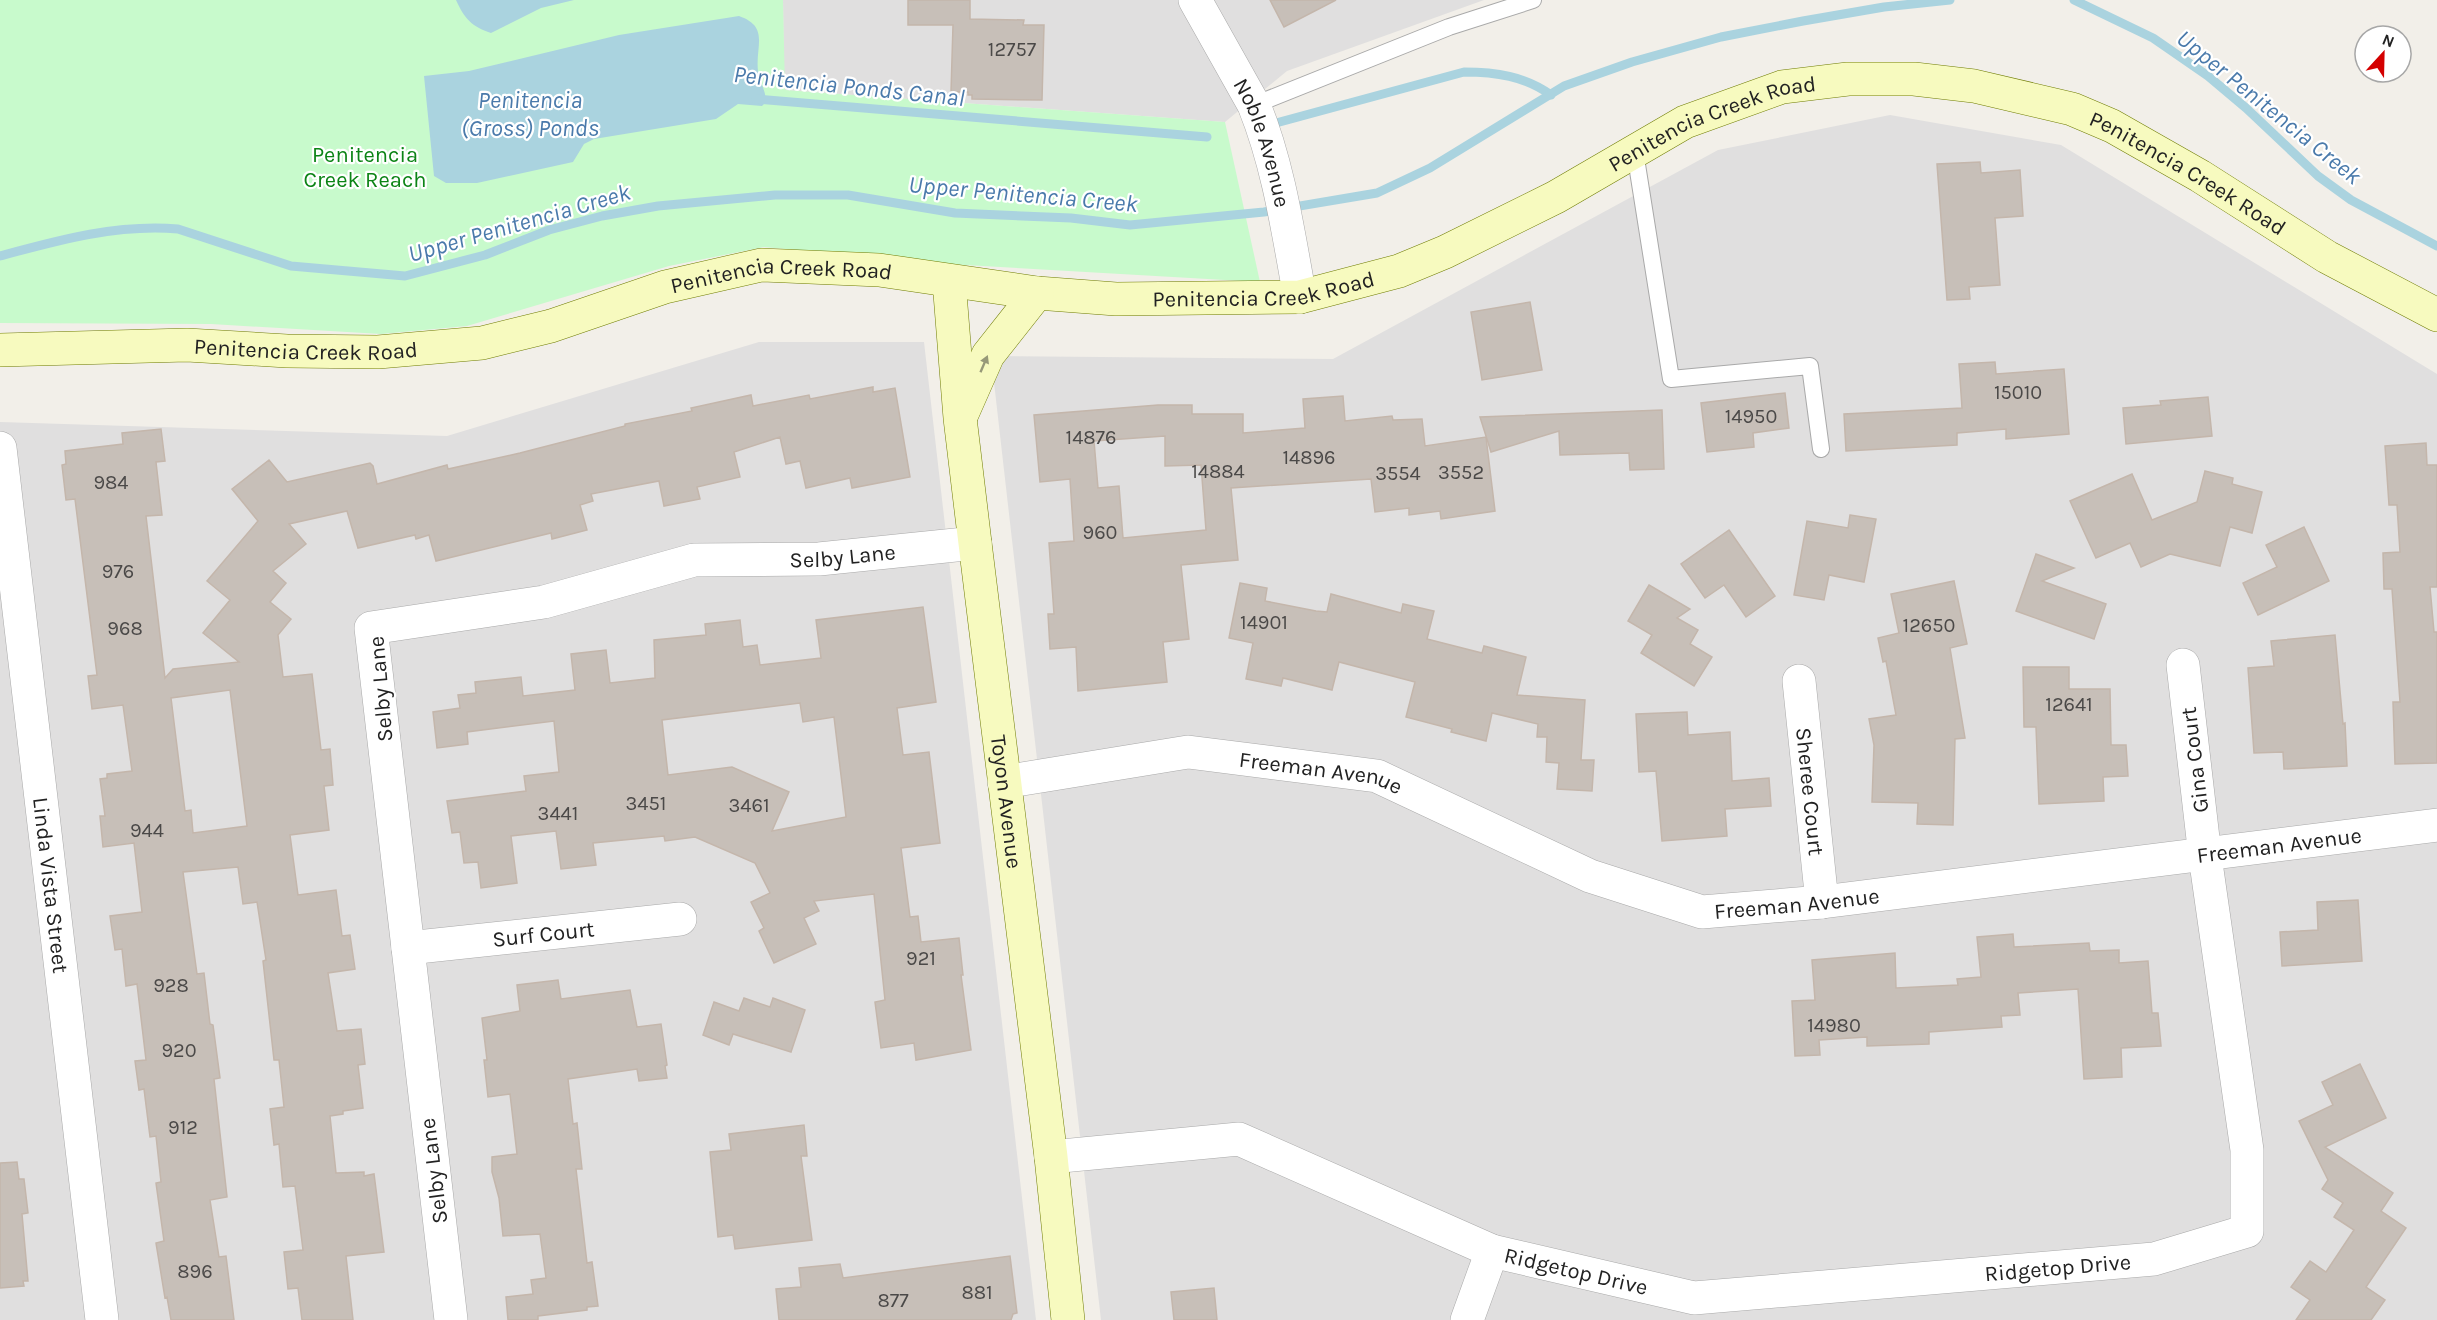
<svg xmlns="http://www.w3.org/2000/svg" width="2437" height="1320" viewBox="0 0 2437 1320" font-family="Karla,sans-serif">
	<rect width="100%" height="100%" fill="#f2efe9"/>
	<!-- residential -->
	<g fill="#e0dfdf">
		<polygon points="783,0 1484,0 1287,71 1225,122 784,90"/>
		<polygon points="1890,115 2061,145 2437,374 2437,1320 1101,1320 991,356 1333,359 1718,150"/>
		<polygon points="759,342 924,342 1036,1320 0,1320 0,422 447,436"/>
	</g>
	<!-- park -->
	<polygon fill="#c8facc" points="0,0 783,0 785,90 1225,122 1260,282 947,264 764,247 669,266 467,326 381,334 211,324 0,323"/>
	<!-- water -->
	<g fill="#aad3df">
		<path d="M456 0H574L541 8 491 33C472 27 464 18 456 0Z"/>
		<path d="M739 16C770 27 755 46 758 71 760 83 766 91 766 102L762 106 738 104 716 119 594 139 584 144 573 162 477 183H446L434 176 424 76 469 71 619 35Z"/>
	</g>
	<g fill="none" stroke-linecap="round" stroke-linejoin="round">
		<!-- stream -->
		<g stroke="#aad3df" stroke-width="9">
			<polyline points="2074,0 2153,38 2208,76 2246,108 2318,176 2351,200 2437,246"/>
			<polyline points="756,99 1207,137"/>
			<path d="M1276 123 1464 72C1495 72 1525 76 1551 95"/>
			<path d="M0 256C59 240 116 224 178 229L291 266 405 276 485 255 549 230 602 216 658 206 775 195H848L955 213 1071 218 1130 225 1264 212 1377 193 1430 168 1564 86 1632 62 1721 37 1803 21 1884 7 1950 0"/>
		</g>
	</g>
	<!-- building -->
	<g fill="#c7bfb8" stroke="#c4b6ab" stroke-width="1.5" fill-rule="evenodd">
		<polygon points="908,0 970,0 970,19 1024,20 1023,25 1044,25 1042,100 972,99 972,95 968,95 968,92 951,92 953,25 908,25"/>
		<polygon points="1270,0 1336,0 1284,27"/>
		<polygon points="1980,162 1981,173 2020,170 2023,216 1995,218 2000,285 1969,287 1970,299 1947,300 1937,164"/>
		<polygon points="1530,302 1542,370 1482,380 1471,312"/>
		<polygon points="1995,362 1996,374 2064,369 2069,434 2006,439 2006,429 1957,433 1957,445 1846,451 1844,414 1962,408 1959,364"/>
		<path d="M873 387V392L895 388 910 477 852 488 850 478 806 488 800 461 786 464 780 437 734 452 740 477 697 487 700 499 664 506 659 481 591 494 593 501 580 505 587 530 552 539 551 533 436 561 429 535 416 539 415 535 358 548 347 511 289 524 306 544 273 571 286 583 270 602 291 619 278 635 283 677 312 674 321 750 330 749 333 785 324 786 329 830 290 835 298 895 336 890 342 936 350 935 355 969 328 973 337 1031 361 1029 365 1064 358 1065 363 1108 343 1111V1114L330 1116 336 1173 364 1172V1176L374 1174 384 1252 346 1256 353 1320H302L298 1288 288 1289 284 1252 303 1250 295 1186 283 1187 279 1144 274 1145 270 1109 284 1107 279 1060H274L263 961 266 960 257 902 243 904 238 867 183 872 197 974 204 973 210 1024 213 1025 220 1078 214 1079 227 1197 210 1200 219 1257 226 1256 234 1320H171L167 1297 165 1298 156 1243 164 1241 156 1183 161 1182 156 1136 150 1137 144 1089 139 1090 135 1061 146 1060 137 984 126 986 122 949 115 950 110 916 142 912 134 843 103 847 100 816H105L100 779 107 778V774L132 771 123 705 92 709 88 676 97 675 75 499 66 500 62 465 66 464 65 451 123 444 122 433 161 429 165 461 156 462 162 515 146 516 165 678 173 669 239 662 203 633 230 600 207 581 258 521 232 489 269 460 287 482 370 463 373 466 377 484 447 465 448 469 520 453 625 426V424L692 411 691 408 751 395 753 406 809 395 810 399ZM230 690 247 826 193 833 191 810 185 811 171 698Z"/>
		<polygon points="1785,393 1789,428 1753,433 1754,447 1707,452 1701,403"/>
		<path d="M1343 396 1345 421 1392 416 1393 420 1422 419 1425 446 1486 437 1495 511 1441 519 1440 511 1409 515V508L1375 512 1371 479 1231 488 1238 560 1181 565 1189 639 1163 642 1167 682 1078 691 1076 647 1050 649 1048 614H1054L1049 543 1074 541 1070 479 1040 482 1034 415 1158 405H1192V414H1243V433L1305 428 1303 399ZM1165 436V466L1201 465 1206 530 1123 538 1119 486 1098 488 1094 441Z"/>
		<polygon points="2208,397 2212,436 2126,444 2123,408 2161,405 2160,401"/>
		<polygon points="1662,410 1664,469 1630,470 1629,453 1560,455 1559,431 1491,452 1480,417"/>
		<polygon points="2426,443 2427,465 2437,465 2437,587 2430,587 2434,632 2437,632 2437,763 2395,764 2393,702 2400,702 2392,589 2384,589 2383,553 2400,552 2397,505 2389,505 2385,446"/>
		<polygon points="2205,471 2233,478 2232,484 2262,492 2252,533 2230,527 2220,566 2170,554 2141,567 2130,543 2096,558 2070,501 2132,474 2152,520 2197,502"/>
		<polygon points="1850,515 1876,519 1864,582 1829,575 1824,600 1794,595 1807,521 1848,528"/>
		<polygon points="2304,527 2329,581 2258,615 2243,583 2277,567 2266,545"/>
		<polygon points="1729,530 1775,596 1746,617 1724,585 1705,598 1681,564"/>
		<polygon points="2036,554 2074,568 2042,581 2106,604 2094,639 2016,611"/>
		<polygon points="1954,581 1967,644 1950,648 1965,738 1955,739 1953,825 1917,824 1918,803 1872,802 1874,745 1869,719 1896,715 1886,661 1883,662 1878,638 1899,633 1891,594"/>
		<polygon points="1240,583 1267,588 1265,601 1316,611 1327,612 1331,594 1401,613 1403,604 1434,611 1427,639 1482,653 1484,646 1526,657 1517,695 1585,700 1581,760 1594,760 1592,791 1557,789 1559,763 1546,762 1547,737 1537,737 1538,724 1492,713 1486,741 1451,732 1452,729 1406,717 1415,682 1339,662 1332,690 1283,678 1281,686 1246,679 1253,643 1229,638"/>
		<polygon points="1649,585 1690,609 1677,618 1698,630 1690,644 1712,657 1694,686 1641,653 1652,635 1628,621"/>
		<path d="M923 607 936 702 897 708 903 755 929 752 940 843 901 848 910 917 918 916 921 942 959 938 963 975H961L971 1050 916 1060 914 1043 881 1048 875 1002 885 1000 874 894 814 901 819 911 804 918 816 944 774 963 759 931 764 928 751 902 770 893 755 863 695 837 665 841 664 836 593 843 596 865 561 869 556 831 511 836 517 883 481 888 478 862 464 863 460 832 452 833 447 801 526 791 524 776 559 772 554 721 467 732 468 744 437 748 433 712 460 708 458 695 476 693 475 682 521 677 523 696 575 690 571 654 606 650 610 683 655 678 654 640 706 635 705 624 740 620 743 647 757 645 760 665 821 658 816 620ZM800 703 803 722 834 717 846 817 772 831 789 792 732 767 668 775 662 720Z"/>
		<polygon points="2335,635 2343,724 2345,723 2347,766 2284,769 2283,752 2254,753 2248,668 2274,666 2271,641"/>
		<polygon points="2023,667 2069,667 2069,689 2110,689 2111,745 2126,745 2128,776 2103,777 2104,801 2039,804 2036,727 2024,727"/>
		<polygon points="1687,712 1688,735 1730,732 1732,781 1769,778 1771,806 1725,809 1727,836 1662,841 1656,771 1639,772 1636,714"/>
		<polygon points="2358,900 2362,961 2282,966 2280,932 2318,930 2317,902"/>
		<polygon points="2013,934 2014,947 2089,943 2090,951 2119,950 2119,963 2148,961 2152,1013 2158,1013 2161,1046 2121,1048 2122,1077 2084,1079 2078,989 2018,993 2020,1015 2001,1016 2002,1027 1929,1032 1929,1044 1867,1046 1867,1037 1819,1040 1820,1055 1795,1056 1792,1001 1815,1000 1812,960 1895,953 1896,988 1958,985 1957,979 1981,977 1977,937"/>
		<polygon points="558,980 561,999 630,990 637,1027 661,1024 667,1065 665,1066 667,1078 639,1081 637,1069 568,1079 573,1124 577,1123 582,1169 576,1169 587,1263 592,1262 598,1306 587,1307 587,1310 538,1316 538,1320 508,1320 506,1297 533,1294 531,1280 546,1278 540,1234 503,1236 499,1198 492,1172 492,1157 517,1154 510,1094 488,1097 484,1060 487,1060 482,1018 520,1011 517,985"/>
		<polygon points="744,998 770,1007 773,998 805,1010 791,1052 733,1034 729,1045 703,1035 714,1002 739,1011"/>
		<polygon points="2360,1064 2386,1118 2325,1147 2393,1193 2381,1211 2406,1228 2366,1287 2385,1300 2371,1320 2296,1320 2310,1300 2291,1287 2310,1261 2326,1272 2354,1230 2334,1217 2343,1203 2322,1189 2328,1180 2299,1121 2333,1105 2322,1082"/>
		<polygon points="804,1125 807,1156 801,1156 812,1240 735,1249 733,1235 718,1237 710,1152 731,1150 729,1134"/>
		<polygon points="17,1162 19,1179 24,1179 28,1213 22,1214 28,1281 23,1281 24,1286 0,1288 0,1163"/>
		<polygon points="1010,1256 1017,1313 1013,1314 1011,1320 779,1320 776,1289 801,1287 799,1268 840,1264 843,1278"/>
		<polygon points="1214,1288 1217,1320 1174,1320 1171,1292"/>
	</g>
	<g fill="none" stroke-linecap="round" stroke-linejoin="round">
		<defs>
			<g id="lane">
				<polyline points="1254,105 1449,27 1533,0"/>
				<polyline points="1635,152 1671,379 1810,366 1821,449"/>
			</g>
			<g id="street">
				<path id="s1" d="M1195 0 1254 105C1279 167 1288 232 1300 297"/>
				<path id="s2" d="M0 448 102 1320"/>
				<path id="s3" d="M1799 681 1822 902"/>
				<path id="s4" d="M1004 782 1188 752 1377 776 1590 876 1702 912 1822 902 2437 825"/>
				<path id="s5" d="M408 948 680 919"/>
				<path id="s6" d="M1051 1157 1239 1139 1492 1251 1694 1298 2154 1259 2247 1231V1150L2205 856 2183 665"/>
				<path id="s7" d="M451 1320 371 628 544 602 694 560 819 559 975 543"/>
				<polyline points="1467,1320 1492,1251"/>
			</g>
			<g id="secondary">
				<path id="s8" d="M949 281 960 418 975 543 1051 1157 1068 1320"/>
				<path id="s9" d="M0 350 187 345 287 351 378 352 482 343 551 326 665 287 761 265 879 270 1037 293 1116 299 1300 297 1399 271 1445 252 1556 197 1685 122 1782 87 1848 79H1914L1974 86 2072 109 2112 126 2200 176 2327 257 2437 315"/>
				<polyline points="962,414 988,355 1037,293"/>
			</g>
		</defs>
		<!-- lane casing -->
		<use href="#lane" stroke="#a9a9a9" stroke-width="18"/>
		<!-- street casing -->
		<use href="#street" stroke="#a9a9a9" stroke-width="34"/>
		<!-- secondary casing -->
		<use href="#secondary" stroke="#707d05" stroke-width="34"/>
		<!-- lane -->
		<use href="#lane" stroke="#fff" stroke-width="16"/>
		<!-- street -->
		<use href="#street" stroke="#fff" stroke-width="33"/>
		<!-- secondary -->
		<use href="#secondary" stroke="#f7fabf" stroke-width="33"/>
	</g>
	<!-- one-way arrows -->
	<defs><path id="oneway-solid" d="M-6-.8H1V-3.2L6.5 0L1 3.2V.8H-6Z" transform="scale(1.5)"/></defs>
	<use fill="#979978" href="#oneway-solid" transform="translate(984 364) rotate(-67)"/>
	<g text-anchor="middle" stroke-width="4.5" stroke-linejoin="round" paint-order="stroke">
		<!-- number labels -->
		<g font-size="20" fill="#4b4948">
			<text x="1012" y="56">12757</text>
			<text x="2018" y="399">15010</text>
			<text x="1751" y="423">14950</text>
			<text x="1091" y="444">14876</text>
			<text x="1309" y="464">14896</text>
			<text x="1218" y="478">14884</text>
			<text x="1461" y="479">3552</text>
			<text x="1398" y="480">3554</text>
			<text x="111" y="489">984</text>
			<text x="1100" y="539">960</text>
			<text x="118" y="578">976</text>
			<text x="1264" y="629">14901</text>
			<text x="1929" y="632">12650</text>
			<text x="125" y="635">968</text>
			<text x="2069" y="711">12641</text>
			<text x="646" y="810">3451</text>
			<text x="749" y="812">3461</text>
			<text x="558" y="820">3441</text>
			<text x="147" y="837">944</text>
			<text x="921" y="965">921</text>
			<text x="171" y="992">928</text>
			<text x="1834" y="1032">14980</text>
			<text x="179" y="1057">920</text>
			<text x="183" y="1134">912</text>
			<text x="195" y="1278">896</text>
			<text x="977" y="1299">881</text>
			<text x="893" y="1307">877</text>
		</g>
		<!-- street labels -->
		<g font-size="22" fill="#222" stroke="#fff">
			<text dy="8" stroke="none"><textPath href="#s9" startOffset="1764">Penitencia Creek Road</textPath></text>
			<text dy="8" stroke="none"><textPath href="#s1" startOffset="159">Noble Avenue</textPath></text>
			<text dy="8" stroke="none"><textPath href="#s9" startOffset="2268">Penitencia Creek Road</textPath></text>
			<text dy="8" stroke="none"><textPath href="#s9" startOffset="792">Penitencia Creek Road</textPath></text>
			<text dy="8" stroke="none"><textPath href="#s9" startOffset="1278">Penitencia Creek Road</textPath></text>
			<text dy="8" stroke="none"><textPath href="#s9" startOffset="306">Penitencia Creek Road</textPath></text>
			<text dy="8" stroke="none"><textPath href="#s7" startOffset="1176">Selby Lane</textPath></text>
			<text transform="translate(380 689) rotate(-95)" y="8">Selby Lane</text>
			<text transform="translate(2194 760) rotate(-97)" y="8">Gina Court</text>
			<text dy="8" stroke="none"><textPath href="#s4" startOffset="321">Freeman Avenue</textPath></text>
			<text dy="8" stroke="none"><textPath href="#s3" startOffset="111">Sheree Court</textPath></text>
			<text dy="8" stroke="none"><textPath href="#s8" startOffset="524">Toyon Avenue</textPath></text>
			<text dy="8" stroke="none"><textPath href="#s4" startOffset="1311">Freeman Avenue</textPath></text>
			<text dy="8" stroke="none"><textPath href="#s2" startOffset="440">Linda Vista Street</textPath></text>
			<text dy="8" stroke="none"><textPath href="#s4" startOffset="825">Freeman Avenue</textPath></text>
			<text dy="8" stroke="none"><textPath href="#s5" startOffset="136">Surf Court</textPath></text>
			<text transform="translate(433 1171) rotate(-97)" y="8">Selby Lane</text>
			<text dy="8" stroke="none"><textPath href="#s6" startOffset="1038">Ridgetop Drive</textPath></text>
			<text dy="8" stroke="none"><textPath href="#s6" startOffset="552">Ridgetop Drive</textPath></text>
		</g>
		<!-- park labels -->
		<g font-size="22" fill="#0c8416" stroke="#fff">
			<text x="365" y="162">Penitencia<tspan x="365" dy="25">Creek Reach</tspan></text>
		</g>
		<!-- water labels -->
		<g font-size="24" font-style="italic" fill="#4a7aab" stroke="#fff">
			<text transform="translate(849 86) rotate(6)" y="8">Penitencia Ponds Canal</text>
			<text x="530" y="108">Penitencia<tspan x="530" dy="28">(Gross) Ponds</tspan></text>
			<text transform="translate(2269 107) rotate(39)" y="8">Upper Penitencia Creek</text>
			<text transform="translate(1023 194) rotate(5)" y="8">Upper Penitencia Creek</text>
			<text transform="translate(519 223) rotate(-16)" y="8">Upper Penitencia Creek</text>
		</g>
	</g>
	<!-- north arrow -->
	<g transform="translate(2383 54) rotate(22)"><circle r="28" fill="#ffffff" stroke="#a7a7a7" stroke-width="1.5"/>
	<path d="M0-4.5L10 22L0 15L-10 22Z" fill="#d40000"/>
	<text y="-9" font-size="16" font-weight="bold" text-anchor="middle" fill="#222222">N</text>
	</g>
</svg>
